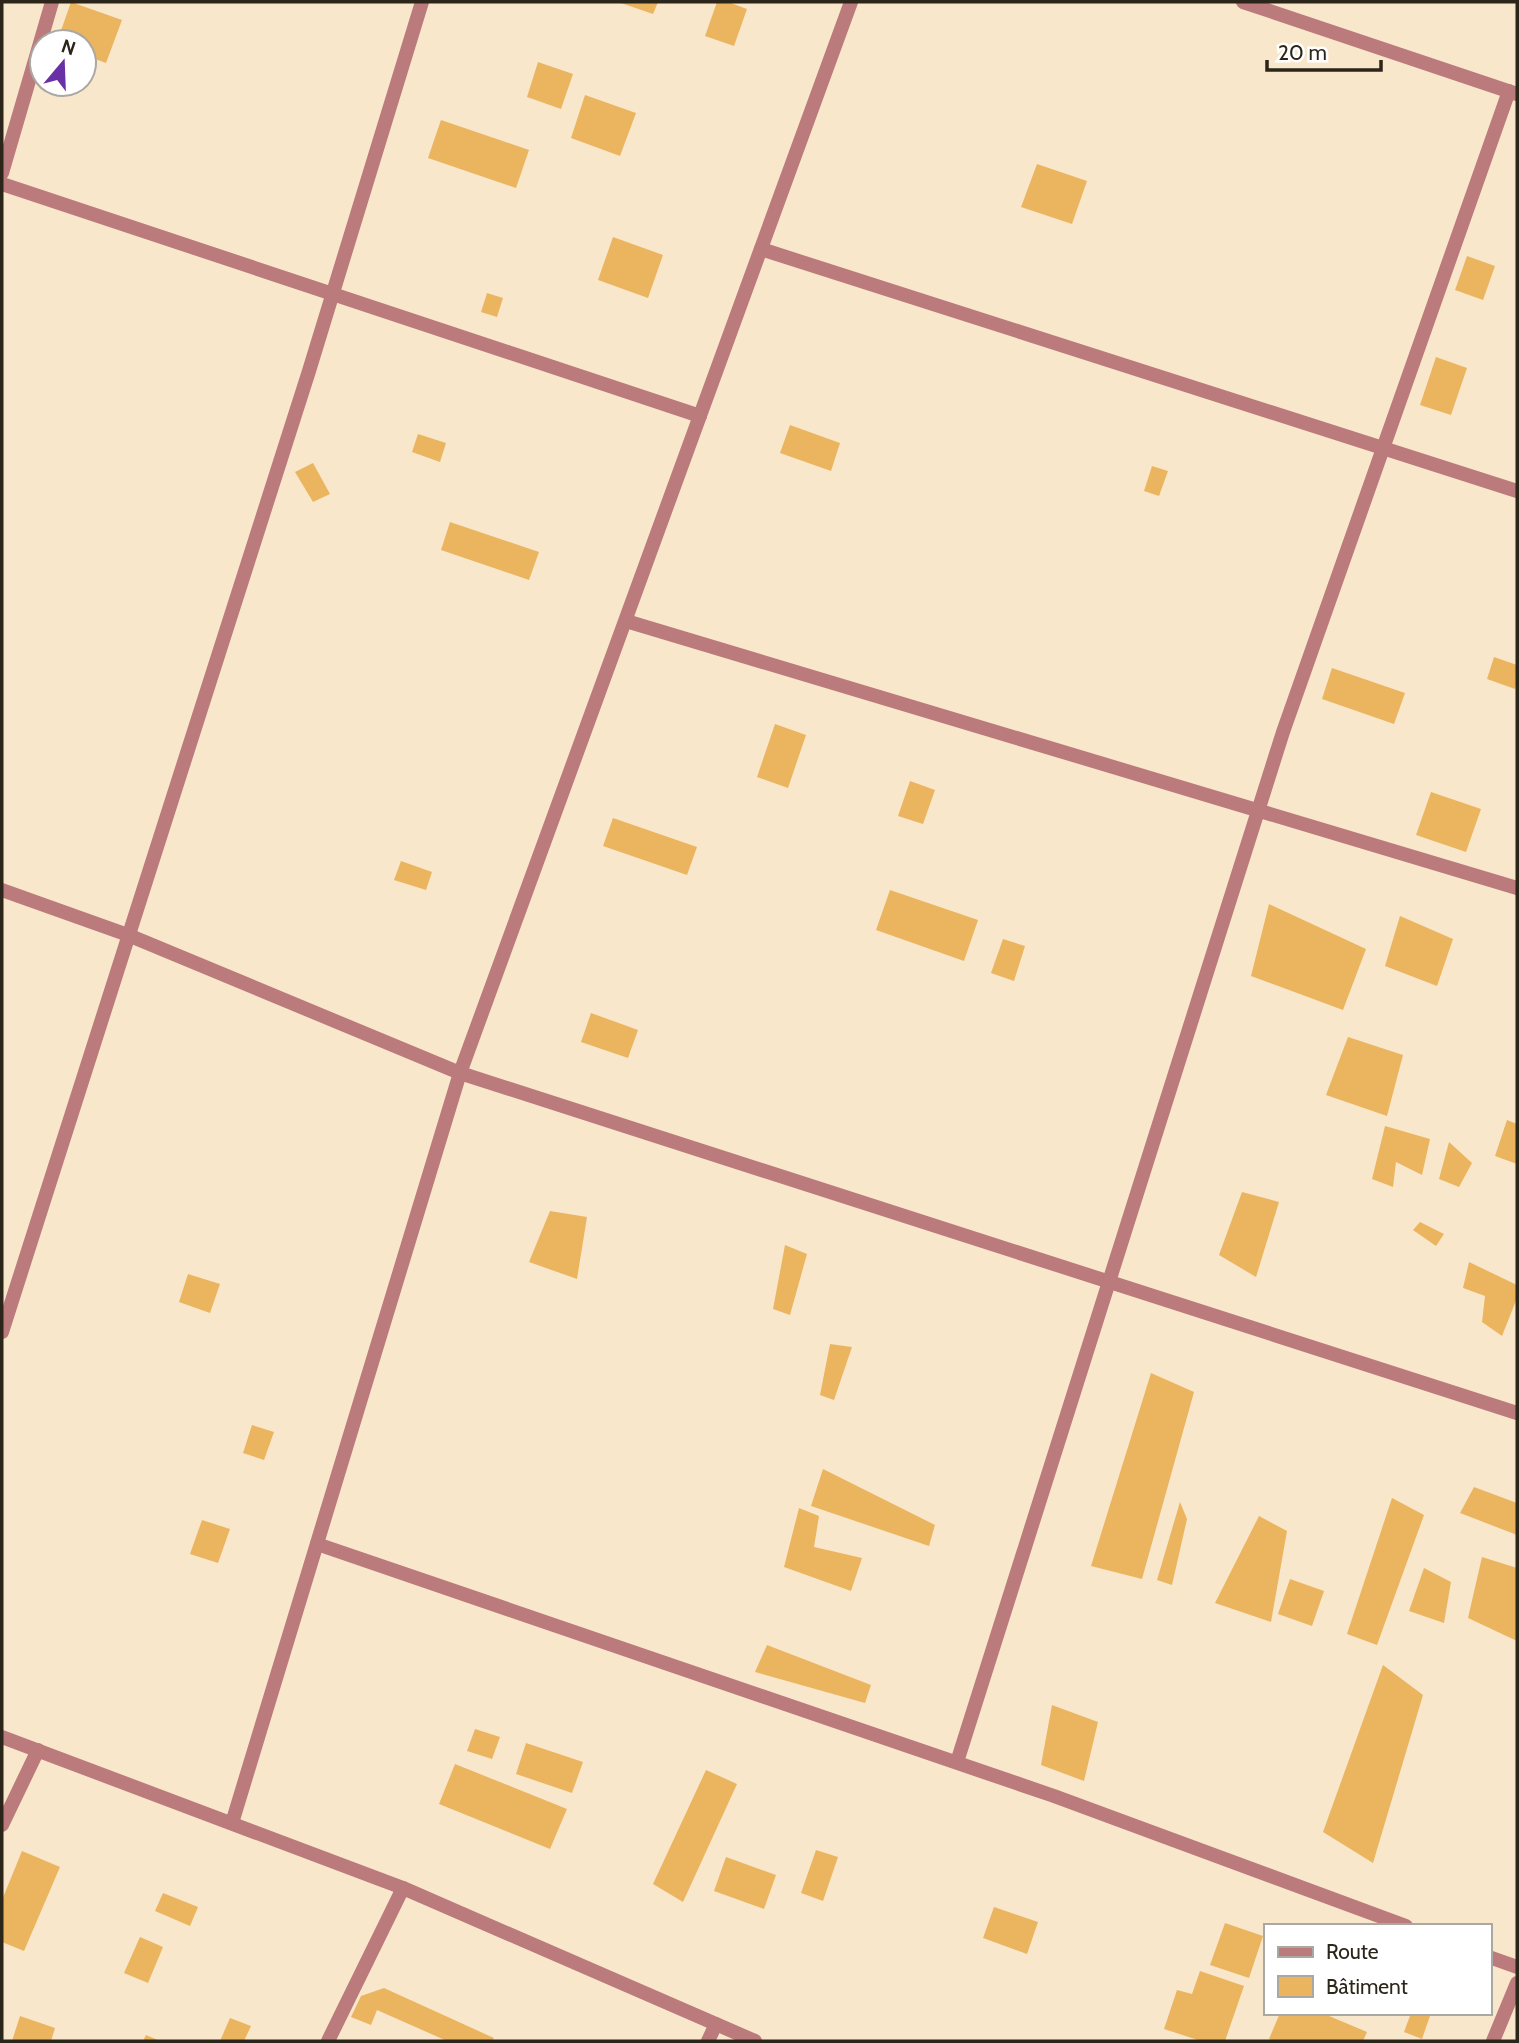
<svg xmlns="http://www.w3.org/2000/svg" width="1519" height="2043" viewBox="0 0 1519 2043" font-family="Cabin,sans-serif">
	<rect width="100%" height="100%" fill="#f9e7cc"/>
	<!-- building -->
	<g fill="#ebb55f">
		<polygon points="71,2 122,20 106,63 84,55 84,42 57,42"/>
		<polygon points="618,2 658,2 653,14"/>
		<polygon points="717,2 728,2 747,9 734,46 705,36"/>
		<polygon points="538,62 573,74 561,109 527,97"/>
		<polygon points="585,95 636,113 620,156 571,138"/>
		<polygon points="441,120 529,150 516,188 428,158"/>
		<polygon points="1037,164 1087,181 1072,224 1021,207"/>
		<polygon points="613,237 663,255 648,298 598,280"/>
		<polygon points="1467,256 1495,266 1483,300 1455,290"/>
		<polygon points="487,293 503,298 497,317 481,312"/>
		<polygon points="1436,357 1467,368 1451,415 1420,405"/>
		<polygon points="790,425 840,443 831,471 780,453"/>
		<polygon points="418,434 446,443 440,462 412,452"/>
		<polygon points="313,463 330,494 313,502 295,472"/>
		<polygon points="1152,466 1168,471 1159,496 1144,491"/>
		<polygon points="450,522 539,552 529,580 441,550"/>
		<polygon points="1494,657 1517,665 1517,682 1515,689 1487,679"/>
		<polygon points="1332,668 1405,693 1394,724 1322,699"/>
		<polygon points="775,724 806,735 788,788 757,777"/>
		<polygon points="910,781 935,790 923,824 898,816"/>
		<polygon points="1431,792 1481,809 1466,852 1416,835"/>
		<polygon points="613,818 697,847 687,875 603,846"/>
		<polygon points="401,861 432,872 426,890 394,880"/>
		<polygon points="890,890 978,920 964,961 876,930"/>
		<polygon points="1269,904 1366,949 1343,1010 1251,976"/>
		<polygon points="1400,916 1453,939 1437,986 1385,966"/>
		<polygon points="1003,939 1025,946 1014,981 991,973"/>
		<polygon points="591,1013 638,1030 628,1058 581,1042"/>
		<polygon points="1348,1037 1403,1055 1387,1116 1326,1095"/>
		<polygon points="1507,1120 1517,1124 1517,1164 1495,1156"/>
		<polygon points="1385,1126 1430,1139 1422,1175 1396,1162 1393,1187 1372,1179"/>
		<polygon points="1449,1142 1472,1163 1459,1187 1439,1179"/>
		<polygon points="1242,1192 1279,1202 1256,1277 1219,1255"/>
		<polygon points="550,1211 587,1217 577,1279 529,1262"/>
		<polygon points="1420,1222 1444,1234 1436,1246 1413,1230"/>
		<polygon points="785,1245 807,1254 790,1315 773,1309"/>
		<polygon points="1469,1262 1517,1285 1517,1298 1502,1336 1482,1322 1485,1296 1463,1288"/>
		<polygon points="188,1274 220,1284 210,1313 179,1302"/>
		<polygon points="830,1344 852,1347 834,1400 820,1395"/>
		<polygon points="1151,1373 1194,1392 1142,1579 1091,1566"/>
		<polygon points="252,1425 274,1432 264,1460 243,1453"/>
		<polygon points="823,1469 935,1525 929,1546 811,1506"/>
		<polygon points="1474,1487 1517,1503 1517,1535 1460,1513"/>
		<polygon points="1392,1498 1424,1515 1377,1645 1347,1634"/>
		<polygon points="1180,1502 1187,1519 1172,1585 1157,1580"/>
		<polygon points="799,1508 819,1516 814,1547 862,1558 851,1591 784,1567"/>
		<polygon points="1259,1516 1287,1531 1271,1622 1215,1603"/>
		<polygon points="202,1520 230,1529 218,1563 190,1554"/>
		<polygon points="1482,1557 1517,1568 1517,1641 1468,1618"/>
		<polygon points="1424,1568 1451,1582 1444,1623 1409,1611"/>
		<polygon points="1290,1579 1324,1591 1312,1626 1278,1614"/>
		<polygon points="767,1645 871,1685 865,1703 755,1672"/>
		<polygon points="1383,1665 1423,1695 1373,1863 1323,1832"/>
		<polygon points="1052,1705 1098,1722 1084,1781 1041,1765"/>
		<polygon points="475,1729 500,1737 492,1759 467,1751"/>
		<polygon points="526,1743 583,1762 572,1793 516,1774"/>
		<polygon points="455,1764 567,1809 550,1849 439,1804"/>
		<polygon points="706,1770 737,1784 683,1902 653,1884"/>
		<polygon points="816,1850 838,1857 823,1901 801,1893"/>
		<polygon points="22,1851 60,1867 24,1951 2,1942 2,1900"/>
		<polygon points="726,1857 776,1875 764,1909 714,1891"/>
		<polygon points="163,1893 198,1907 190,1926 155,1911"/>
		<polygon points="994,1907 1038,1922 1027,1954 983,1938"/>
		<polygon points="1225,1923 1263,1936 1249,1978 1210,1965"/>
		<polygon points="140,1937 163,1947 148,1983 124,1973"/>
		<polygon points="1200,1971 1244,1986 1225,2041 1201,2041 1164,2029 1177,1990 1192,1994"/>
		<polygon points="384,1988 494,2038 492,2041 447,2041 377,2010 371,2025 351,2017 361,1996"/>
		<polygon points="1280,2013 1322,2013 1367,2032 1363,2041 1273,2041 1269,2039"/>
		<polygon points="1411,2013 1431,2013 1422,2039 1404,2032"/>
		<polygon points="20,2016 55,2028 51,2041 12,2041"/>
		<polygon points="230,2018 251,2026 244,2041 220,2041"/>
		<polygon points="146,2035 160,2041 143,2041"/>
	</g>
	<g fill="none" stroke-linecap="round" stroke-linejoin="round">
		<!-- street -->
		<g stroke="#bb7a7c" stroke-width="14">
			<polyline points="1243,2 1517,94"/>
			<polyline points="2,173 52,2"/>
			<polyline points="2,184 700,416"/>
			<polyline points="761,249 1517,491"/>
			<polyline points="626,621 1517,888"/>
			<polyline points="2,890 128,935 460,1073 1517,1413"/>
			<polyline points="2,1332 309,371 422,2"/>
			<polyline points="317,1544 1054,1796 1406,1926"/>
			<polyline points="2,1737 403,1888 755,2041"/>
			<polyline points="957,1762 1283,732 1509,91"/>
			<polyline points="232,1823 460,1073 851,2"/>
			<polyline points="2,1825 38,1750"/>
			<polyline points="1489,1957 1517,1967"/>
			<polyline points="328,2041 403,1888"/>
			<polyline points="708,2041 716,2024"/>
			<polyline points="1493,2041 1517,1983"/>
		</g>
	</g>
	<!-- border -->
	<rect width="1519" height="2043" fill="none" stroke="#2b251a" stroke-width="7"/>
	<!-- legend -->
	<rect x="1264" y="1924" width="228" height="91" fill="#ffffff" stroke="#aaa8a3" stroke-width="2"/>
	<rect x="1278" y="1947" width="35" height="10" fill="#bb7a7c" stroke="#aaa8a3" stroke-width="2"/>
	<text x="1326" y="1959" font-size="21" fill="#2b251a">Route</text>
	<rect x="1278" y="1976" width="35" height="21" fill="#ebb55f" stroke="#aaa8a3" stroke-width="2"/>
	<text x="1326" y="1994" font-size="21" fill="#2b251a">Bâtiment</text>
	<!-- north arrow -->
	<g transform="translate(63 63) rotate(19)"><circle r="33" fill="#ffffff" stroke="#aaa8a3" stroke-width="2"/>
	<path d="M0-5L12 26L0 18L-12 26Z" fill="#6a30a6"/>
	<text y="-10" font-size="19" font-weight="bold" text-anchor="middle" fill="#2b251a">N</text>
	</g>
	<!-- scale -->
	<path d="M1267 60v10h114v-10" fill="none" stroke="#2b251a" stroke-width="3.5"/>
	<text x="1278" y="60" font-size="21" fill="#2b251a" stroke="#ffffff" stroke-width="5" paint-order="stroke">20 m</text>
</svg>
